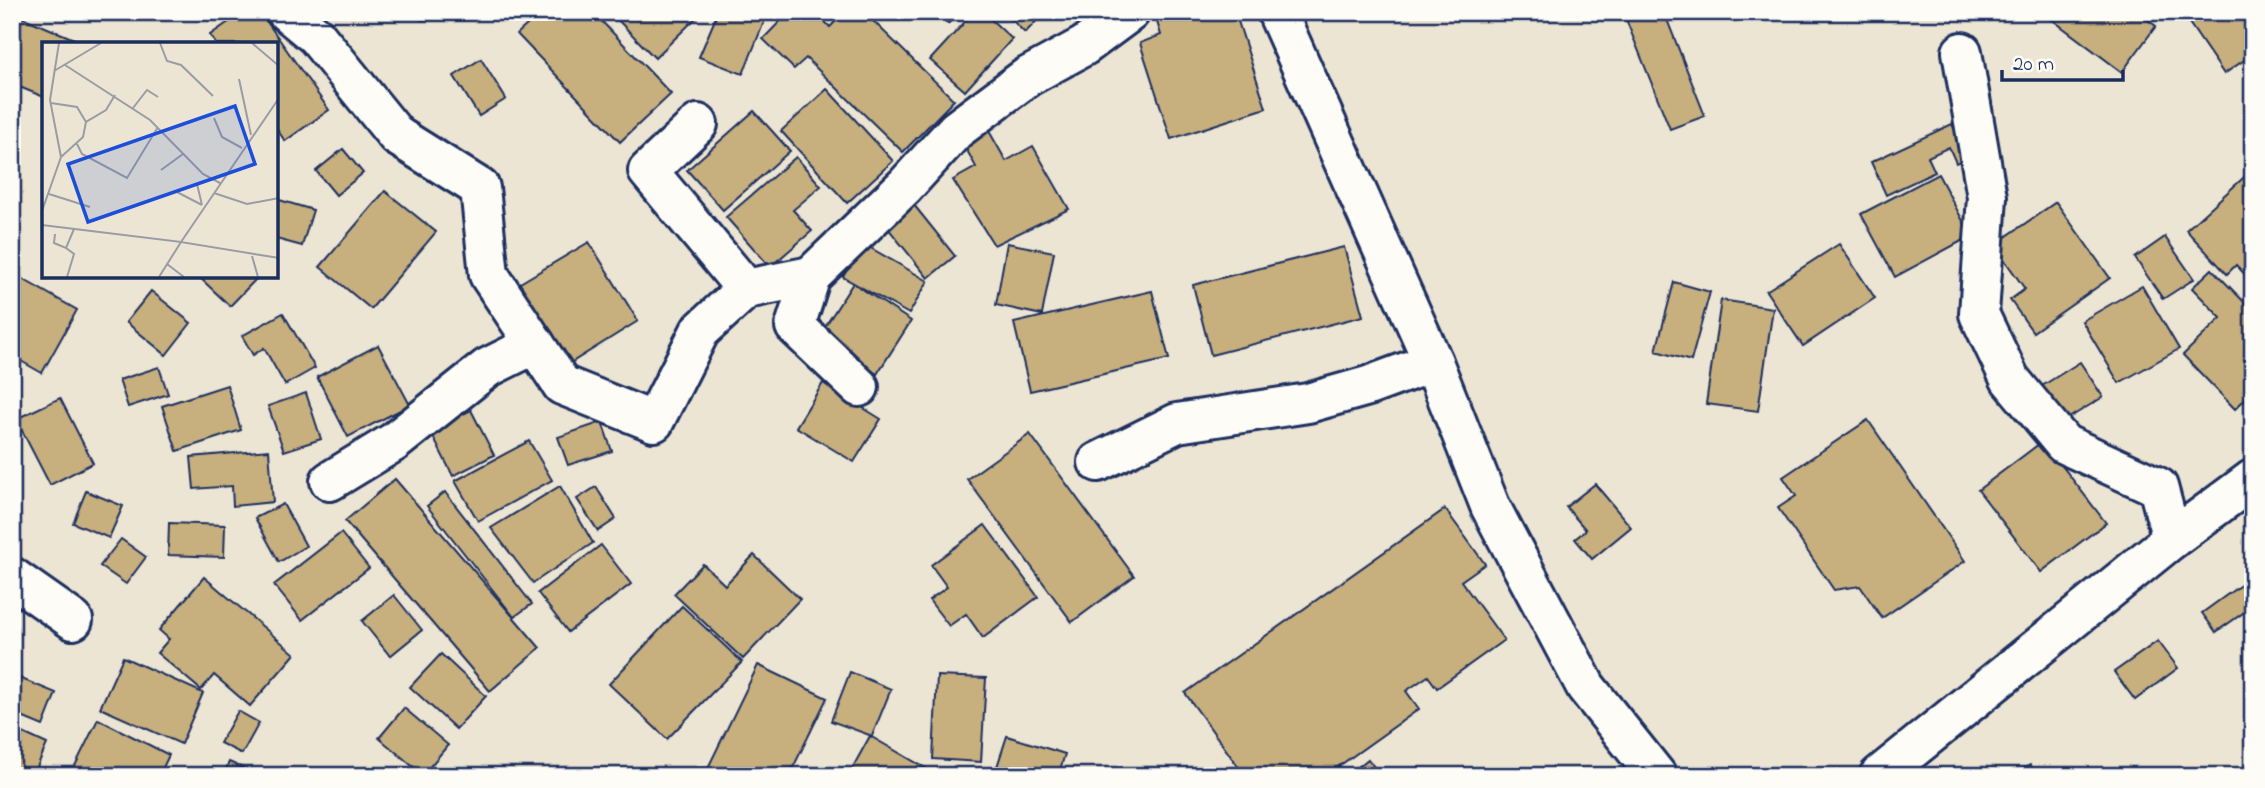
<svg xmlns="http://www.w3.org/2000/svg" width="2265" height="788" viewBox="0 0 2265 788" font-family="'Indie Flower',sans-serif">
	<rect width="100%" height="100%" fill="#ede5d3"/>
	<filter id="ink" filterUnits="userSpaceOnUse"><feTurbulence type="fractalNoise" baseFrequency=".0143" numOctaves="2"/><feDisplacementMap in="SourceGraphic" scale="14" xChannelSelector="R" yChannelSelector="G"/><feConvolveMatrix kernelMatrix="1 2 1 2 8 2 1 2 1" color-interpolation-filters="sRGB"/></filter>
	<g filter="url(#ink)">
		<!-- building -->
		<g fill="#c7af7e" stroke="#1b2f5e" stroke-width="2">
			<polygon points="243,12 260,12 329,110 285,141 276,128 276,44 216,44 210,35"/>
			<polygon points="398,12 426,12 424,20"/>
			<polygon points="541,12 593,12 671,94 620,142 517,34"/>
			<polygon points="610,12 702,12 655,58"/>
			<polygon points="718,12 768,12 743,74 699,57"/>
			<polygon points="789,12 815,12 830,27 845,12 864,12 954,100 903,152 806,58 794,69 763,39"/>
			<polygon points="935,12 958,12 948,24"/>
			<polygon points="974,12 983,12 1012,39 965,91 930,60"/>
			<polygon points="1004,12 1045,12 1025,33"/>
			<polygon points="1154,12 1235,12 1266,108 1171,139 1140,43 1161,35"/>
			<polygon points="1623,12 1664,12 1705,116 1670,129"/>
			<polygon points="2042,12 2137,12 2156,26 2122,72"/>
			<polygon points="2192,12 2253,12 2253,54 2224,74 2185,17"/>
			<polygon points="12,13 86,44 44,44 44,97 12,84"/>
			<polygon points="481,59 506,99 479,116 454,76"/>
			<polygon points="827,89 893,161 847,203 781,131"/>
			<polygon points="754,111 790,151 723,210 687,170"/>
			<polygon points="1952,124 1968,157 1956,163 1949,147 1928,157 1935,172 1886,195 1871,162"/>
			<polygon points="989,131 1006,161 1033,146 1069,209 994,245 953,180 976,167 964,145"/>
			<polygon points="343,149 363,173 336,195 316,171"/>
			<polygon points="796,157 821,186 793,210 812,231 770,267 726,217"/>
			<polygon points="2253,169 2253,283 2236,265 2227,274 2186,230"/>
			<polygon points="1938,174 1971,236 1895,277 1861,214"/>
			<polygon points="385,191 436,232 371,309 320,267"/>
			<polygon points="276,199 313,210 302,246 276,239"/>
			<polygon points="2056,202 2110,278 2033,332 2010,300 2025,289 1994,245"/>
			<polygon points="914,205 955,256 928,278 887,227"/>
			<polygon points="2165,237 2194,279 2163,299 2135,258"/>
			<polygon points="589,242 638,321 564,367 515,286"/>
			<polygon points="862,243 928,281 909,314 843,277"/>
			<polygon points="1007,243 1054,252 1042,315 996,305"/>
			<polygon points="1839,244 1875,298 1803,346 1766,291"/>
			<polygon points="1344,247 1363,316 1211,355 1193,285"/>
			<polygon points="2212,269 2253,311 2253,391 2235,409 2183,355 2221,318 2192,288"/>
			<polygon points="198,276 259,276 230,306"/>
			<polygon points="19,277 77,310 42,373 12,356 12,290"/>
			<polygon points="1674,282 1710,292 1691,361 1656,351"/>
			<polygon points="853,283 911,321 877,374 819,336"/>
			<polygon points="2142,286 2179,349 2119,383 2082,321"/>
			<polygon points="151,291 191,323 166,355 126,322"/>
			<polygon points="1152,291 1169,359 1030,391 1014,323"/>
			<polygon points="1721,300 1773,308 1758,411 1706,404"/>
			<polygon points="283,313 315,368 285,385 264,348 253,355 242,336"/>
			<polygon points="378,345 410,405 348,437 317,377"/>
			<polygon points="2080,362 2103,397 2064,421 2042,386"/>
			<polygon points="159,367 168,394 128,407 119,380"/>
			<polygon points="823,383 881,419 854,462 796,427"/>
			<polygon points="227,385 241,430 177,451 162,406"/>
			<polygon points="306,393 321,439 284,451 268,406"/>
			<polygon points="60,398 93,463 50,485 16,419"/>
			<polygon points="471,410 494,455 453,476 430,431"/>
			<polygon points="1868,420 1965,561 1882,618 1860,586 1834,590 1778,508 1796,496 1783,477"/>
			<polygon points="602,422 612,451 568,465 558,437"/>
			<polygon points="1030,434 1134,576 1072,622 967,479"/>
			<polygon points="529,441 552,480 478,521 455,481"/>
			<polygon points="2043,441 2106,523 2041,572 1978,490"/>
			<polygon points="269,450 273,502 233,506 232,486 194,489 191,457"/>
			<polygon points="395,479 540,648 490,691 345,521"/>
			<polygon points="1595,484 1631,527 1592,559 1575,539 1586,530 1566,507"/>
			<polygon points="560,486 593,543 533,583 491,528"/>
			<polygon points="596,487 616,519 598,531 577,499"/>
			<polygon points="86,491 123,506 109,538 73,523"/>
			<polygon points="445,492 532,604 514,617 427,506"/>
			<polygon points="283,504 306,546 279,562 255,518"/>
			<polygon points="1445,509 1485,564 1461,581 1504,640 1437,688 1428,676 1406,691 1419,709 1325,776 1245,776 1185,693"/>
			<polygon points="169,523 225,525 224,557 168,555"/>
			<polygon points="985,525 1038,597 983,638 966,614 949,626 929,600 947,587 931,565"/>
			<polygon points="341,533 369,568 302,620 274,585"/>
			<polygon points="121,539 146,557 126,584 100,566"/>
			<polygon points="601,545 631,584 568,632 538,593"/>
			<polygon points="754,555 800,599 743,659 674,594 703,564 725,585"/>
			<polygon points="2253,576 2253,606 2216,632 2202,613"/>
			<polygon points="204,577 295,654 250,706 214,675 201,690 157,653 169,639 159,630"/>
			<polygon points="394,595 422,630 390,656 362,621"/>
			<polygon points="682,606 742,662 667,739 609,684"/>
			<polygon points="2158,641 2178,668 2135,700 2114,672"/>
			<polygon points="441,654 486,696 456,729 410,687"/>
			<polygon points="123,657 203,693 181,744 100,708"/>
			<polygon points="758,665 827,698 789,776 704,776"/>
			<polygon points="850,672 891,689 872,736 831,721"/>
			<polygon points="12,675 56,693 43,726 12,713"/>
			<polygon points="937,676 986,678 981,762 933,759"/>
			<polygon points="404,708 448,745 423,775 379,738"/>
			<polygon points="238,711 259,723 242,754 220,743"/>
			<polygon points="98,719 169,755 159,776 70,776"/>
			<polygon points="12,728 47,744 33,776 12,776"/>
			<polygon points="870,736 934,773 933,776 848,776"/>
			<polygon points="1007,736 1065,754 1058,776 994,776"/>
			<polygon points="1368,759 1381,776 1347,776"/>
			<polygon points="229,762 261,776 223,776"/>
			<polygon points="2030,765 2036,776 2010,776"/>
		</g>
		<g fill="none" stroke-linecap="round" stroke-linejoin="round">
			<defs>
				<g id="minor">
					<polyline points="287,12 316,36 397,136 480,188 489,275 562,385 654,422 700,331 746,289 811,276"/>
					<polyline points="1277,12 1433,362 1490,506 1586,687 1657,776"/>
					<polyline points="1962,52 1987,197 1979,314 2010,379 2064,444 2158,487 2172,539"/>
					<polyline points="698,124 648,171 746,289"/>
					<polyline points="859,387 795,326 811,276 905,186 956,130 1027,77 1084,46 1130,12"/>
					<polyline points="1098,462 1177,423 1308,403 1368,386 1433,362"/>
					<polyline points="330,481 394,442 487,368 535,344"/>
					<polyline points="12,577 73,620"/>
				</g>
				<polyline id="secondary" points="1879,776 2172,539 2253,479"/>
			</defs>
			<!-- minor casing -->
			<use href="#minor" stroke="#1b2f5e" stroke-width="44"/>
			<!-- secondary casing -->
			<use href="#secondary" stroke="#1b2f5e" stroke-width="44"/>
			<!-- minor -->
			<use href="#minor" stroke="#fdfcf7" stroke-width="38"/>
			<!-- secondary -->
			<use href="#secondary" stroke="#fdfcf7" stroke-width="38"/>
		</g>
	</g>
	<!-- overview -->
	<g transform="translate(42 42)">
		<rect width="236" height="236" fill="#ede5d3"/>
		<path fill="none" stroke="#999ca4" stroke-width="2" d="M118 1 125 19 139 23 171 54M210 1 237 24M23 23 108 78 161 132 178 141M12 29 59 1M197 37 209 93M9 61 35 65 44 80M91 66 105 48 116 55M172 76 180 95 200 106M35 102 40 112 85 136 116 85M19 115 41 95 44 80 64 68 73 53M119 128 141 112M155 142 160 163M135 150 160 163M172 151 205 162 237 156M7 152 48 165M0 169 19 115 8 58 17 1M0 183 139 200 237 56M13 192 12 201 24 206 32 187M24 206 32 212 25 235M210 214 216 235M125 222 142 235M117 235 139 200 237 216"/>
		<path fill="#1d4ed8" fill-opacity="0.15" stroke="#1d4ed8" stroke-width="3.5" d="M193 64 213 122 46 180 26 122Z"/>
		<rect width="236" height="236" fill="none" stroke="#1b2f5e" stroke-width="3.5"/>
	</g>
	<!-- margin -->
	<rect width="2265" height="788" fill="none" stroke="#fdfcf7" stroke-width="42"/>
	<rect x="21" y="21" width="2223" height="746" fill="none" stroke="#1b2f5e" stroke-width="2.5" filter="url(#ink)"/>
	<!-- scale -->
	<path d="M2002 70v10h121v-10" fill="none" stroke="#1b2f5e" stroke-width="3.5"/>
	<text x="2013" y="70" font-size="21" fill="#1b2f5e" stroke="#fdfcf7" stroke-width="5" paint-order="stroke">20 m</text>
</svg>
